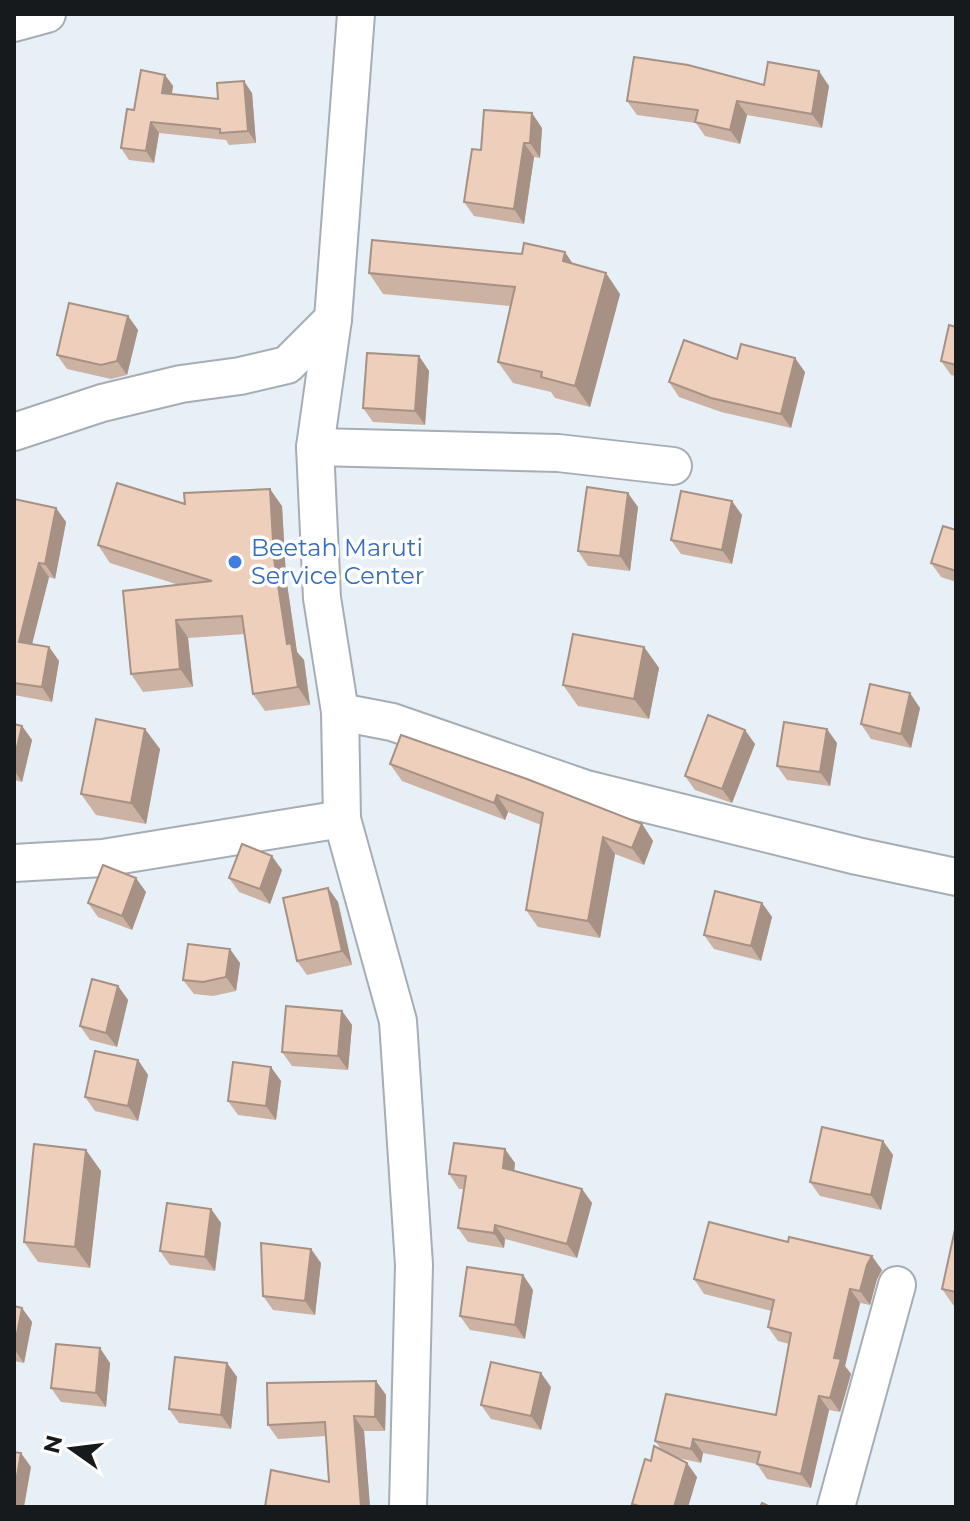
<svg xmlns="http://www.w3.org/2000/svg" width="970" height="1521" viewBox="0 0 970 1521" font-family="Montserrat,sans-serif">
	<rect width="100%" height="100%" fill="#e7eff7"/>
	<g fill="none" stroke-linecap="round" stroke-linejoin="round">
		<defs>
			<g id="minor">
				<polyline points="356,14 333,319 315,447 322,598 340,712 342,819 398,1021 414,1265 408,1507"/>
				<polyline points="14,23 47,14"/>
				<polyline points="14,432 102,403 181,384 240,376 287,365 333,319"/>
				<polyline points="315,447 558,453 673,466"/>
				<polyline points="340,712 392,722 586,789 857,856 956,877"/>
				<polyline points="14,863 103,858 342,819"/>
				<polyline points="836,1507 897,1285"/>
			</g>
		</defs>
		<!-- minor casing -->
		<use href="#minor" stroke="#a6adb5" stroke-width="40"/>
		<!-- minor -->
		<use href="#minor" stroke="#fff" stroke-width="36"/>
	</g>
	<!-- wall -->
	<g fill="#ccb2a2">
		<polygon points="165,75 173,86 172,94 218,99 252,93 256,143 229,145 226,140 159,133 154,163 129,160 121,148 134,110"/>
		<polygon points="764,85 829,86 822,128 747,115 740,144 705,136 696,123 637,115 627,101"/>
		<polygon points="542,128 540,158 534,157 524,224 474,216 464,202 481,150"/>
		<polygon points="573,264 620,294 590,407 555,398 551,392 513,383 498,362 510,306 383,294 369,273"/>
		<polygon points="128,316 138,330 127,375 111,379 67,369 57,355"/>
		<polygon points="956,327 956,376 951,375 941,361"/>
		<polygon points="419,356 429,371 425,425 373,422 363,408"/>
		<polygon points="737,359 805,372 791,428 721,412 679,397 669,382"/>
		<polygon points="14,499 56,508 66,522 55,579 49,577 32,644 49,647 59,661 52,702 14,695"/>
		<polygon points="282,506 286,577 297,652 304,660 310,705 265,711 253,694 245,634 188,638 193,687 143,692 131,674 179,585 110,563 98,545"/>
		<polygon points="638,507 630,571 588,566 578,551"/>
		<polygon points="742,515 732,564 681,554 671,540"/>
		<polygon points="956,530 956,582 941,577 931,563"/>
		<polygon points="644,647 659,668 649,719 578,706 563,685"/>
		<polygon points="920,708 911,748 871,739 861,724"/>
		<polygon points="14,724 22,726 32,740 22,782 14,780"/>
		<polygon points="837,743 830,786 787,780 777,766"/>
		<polygon points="755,744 732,803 695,790 685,776"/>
		<polygon points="160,749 146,824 96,815 81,794"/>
		<polygon points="390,764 642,824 653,841 644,865 615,854 600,938 538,927 526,910 541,825 508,812 505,820 402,781"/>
		<polygon points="282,870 270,904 239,892 229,878"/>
		<polygon points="328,888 338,902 352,965 307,975 297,961"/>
		<polygon points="146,892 132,930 98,917 88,903"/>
		<polygon points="762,903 772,917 761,961 714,949 704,935"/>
		<polygon points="240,963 236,991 213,996 194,994 183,980"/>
		<polygon points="118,986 128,1000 117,1047 90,1040 80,1026"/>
		<polygon points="342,1011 352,1025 348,1070 292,1066 282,1052"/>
		<polygon points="138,1060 148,1075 138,1121 95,1111 85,1097"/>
		<polygon points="281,1081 276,1120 238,1115 228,1101"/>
		<polygon points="883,1141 893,1155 881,1210 820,1196 810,1182"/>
		<polygon points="515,1163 514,1171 582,1189 592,1203 577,1258 505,1239 504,1248 468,1242 458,1228 464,1189 459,1189 449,1174"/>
		<polygon points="101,1171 90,1268 38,1262 24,1242"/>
		<polygon points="211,1209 221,1223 215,1271 170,1265 160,1251"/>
		<polygon points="956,1229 956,1309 942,1289"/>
		<polygon points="321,1263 315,1315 273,1310 263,1296"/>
		<polygon points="882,1270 877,1279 870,1305 860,1303 845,1366 851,1374 840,1412 829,1410 811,1488 767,1479 757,1464 703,1453 701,1463 678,1458 697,1477 688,1507 634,1507 632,1504 651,1461 661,1449 655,1441 776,1415 789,1344 778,1341 768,1327 772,1311 704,1294 694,1279"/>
		<polygon points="523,1275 533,1290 525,1339 470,1330 460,1316"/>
		<polygon points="14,1306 22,1308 32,1322 24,1363 14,1361"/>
		<polygon points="110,1363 106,1407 61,1402 51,1388"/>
		<polygon points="227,1363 237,1377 231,1429 179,1423 169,1409"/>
		<polygon points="376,1381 386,1395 385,1431 364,1431 370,1507 265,1507 329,1482 326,1436 278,1439 268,1425"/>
		<polygon points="551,1387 541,1430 491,1419 481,1405"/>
	</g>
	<!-- shaded-wall -->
	<g fill="#a69184">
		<polygon points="819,71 829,86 822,128 812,114"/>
		<polygon points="165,75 173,86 170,104 162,93"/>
		<polygon points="244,81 252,93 256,143 248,131"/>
		<polygon points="737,101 747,115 740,144 730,130"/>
		<polygon points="532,113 542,128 540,158 530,143"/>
		<polygon points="151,122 159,133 154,163 146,151"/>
		<polygon points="524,143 534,157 524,224 514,209"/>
		<polygon points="565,252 579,273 563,261"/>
		<polygon points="606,273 620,294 590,407 575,386"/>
		<polygon points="128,316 138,330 127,375 117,361"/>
		<polygon points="419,356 429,371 425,425 415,411"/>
		<polygon points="795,358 805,372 791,428 781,414"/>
		<polygon points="270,489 282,506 286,577 297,652 304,660 310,705 298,687 287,644 274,559"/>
		<polygon points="628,493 638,507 630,571 620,556"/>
		<polygon points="732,501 742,515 732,564 722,550"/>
		<polygon points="56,508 66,522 55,579 45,564"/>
		<polygon points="39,563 49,577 29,656 19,642"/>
		<polygon points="176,620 188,638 193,687 180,669"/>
		<polygon points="49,647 59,661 52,702 42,687"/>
		<polygon points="644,647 659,668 649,719 634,699"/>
		<polygon points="910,693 920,708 911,748 901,734"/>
		<polygon points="22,726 32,740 22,782 14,770 14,760"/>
		<polygon points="145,729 160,749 146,824 131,803"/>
		<polygon points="827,729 837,743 830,786 820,772"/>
		<polygon points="745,730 755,744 732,803 722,789"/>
		<polygon points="497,795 508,812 505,820 494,803"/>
		<polygon points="642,824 653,841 644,865 632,848"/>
		<polygon points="603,837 615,854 600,938 588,921"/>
		<polygon points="272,856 282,870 270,904 260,889"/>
		<polygon points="136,878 146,892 132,930 122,916"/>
		<polygon points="328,888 338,902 352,965 342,951"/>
		<polygon points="762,903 772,917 761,961 751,946"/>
		<polygon points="230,949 240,963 236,991 226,977"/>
		<polygon points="118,986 128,1000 117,1047 106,1033"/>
		<polygon points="342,1011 352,1025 348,1070 338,1056"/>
		<polygon points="138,1060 148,1075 138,1121 128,1106"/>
		<polygon points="271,1067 281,1081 276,1120 266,1106"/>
		<polygon points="883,1141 893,1155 881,1210 871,1195"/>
		<polygon points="505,1149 515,1163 513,1183 503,1168"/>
		<polygon points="86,1150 101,1171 90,1268 75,1247"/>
		<polygon points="582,1189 592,1203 577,1258 567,1244"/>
		<polygon points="211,1209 221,1223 215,1271 205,1257"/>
		<polygon points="495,1225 505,1239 504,1248 494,1233"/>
		<polygon points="311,1249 321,1263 315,1315 305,1301"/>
		<polygon points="872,1256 882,1270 877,1279 870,1305 860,1291 867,1265"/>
		<polygon points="523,1275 533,1290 525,1339 515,1325"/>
		<polygon points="850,1289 860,1303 845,1366 851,1374 840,1412 830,1398 834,1358"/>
		<polygon points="22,1308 32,1322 24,1363 14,1349"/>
		<polygon points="100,1348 110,1363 106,1407 96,1393"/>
		<polygon points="227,1363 237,1377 231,1429 221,1415"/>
		<polygon points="541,1373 551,1387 541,1430 531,1416"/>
		<polygon points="376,1381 386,1395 385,1431 375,1417"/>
		<polygon points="819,1396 829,1410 811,1488 801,1474"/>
		<polygon points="354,1416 364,1431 370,1507 361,1507"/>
		<polygon points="693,1439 703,1453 701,1463 691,1449"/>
		<polygon points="21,1453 31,1467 24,1507 14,1507 14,1493"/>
		<polygon points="687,1463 697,1477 688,1507 674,1507"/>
	</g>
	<!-- building -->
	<g fill="#edcfbc" stroke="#a69184" stroke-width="2">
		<polygon points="634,57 688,65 764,85 768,62 819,71 812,114 737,101 730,130 695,122 698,110 627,101"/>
		<polygon points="141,70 165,75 162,93 218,99 217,83 244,81 248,131 220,133 220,129 151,122 146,151 121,148 127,109 134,110"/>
		<polygon points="484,110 532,113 530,143 524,143 514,209 464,202 472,149 481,150"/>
		<polygon points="372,240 522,254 524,243 565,252 563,261 606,273 575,386 541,377 542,372 498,362 515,287 369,273"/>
		<polygon points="69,303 128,316 117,361 101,365 57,355"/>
		<polygon points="949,325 956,327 956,365 941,361"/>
		<polygon points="684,340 737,359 741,344 795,358 781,414 711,398 669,382"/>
		<polygon points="367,353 419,356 415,411 363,408"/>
		<polygon points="117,483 185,504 184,493 270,489 274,559 287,644 291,643 298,687 253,694 242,616 176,620 180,669 131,674 123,591 212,581 98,545"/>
		<polygon points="587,487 628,493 620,556 578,551"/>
		<polygon points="681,491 732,501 722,550 671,540"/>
		<polygon points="14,499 56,508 45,564 39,563 19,642 49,647 42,687 14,683"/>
		<polygon points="943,526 956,530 956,571 931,563"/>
		<polygon points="573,634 644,647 634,699 563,685"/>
		<polygon points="870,684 910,693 901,734 861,724"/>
		<polygon points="708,715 745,730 722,789 685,776"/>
		<polygon points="96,719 145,729 131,803 81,794"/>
		<polygon points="784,722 827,729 820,772 777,766"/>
		<polygon points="14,724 22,726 14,760"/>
		<polygon points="401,735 527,779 642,824 632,848 603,837 588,921 526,910 543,813 497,795 494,803 390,764"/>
		<polygon points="242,844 272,856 260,889 229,878"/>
		<polygon points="103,865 136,878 122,916 88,903"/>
		<polygon points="328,888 342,951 297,961 283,898"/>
		<polygon points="715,891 762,903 751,946 704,935"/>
		<polygon points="188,944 230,949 226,977 203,982 183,980"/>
		<polygon points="92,979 118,986 106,1033 80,1026"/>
		<polygon points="286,1006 342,1011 338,1056 282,1052"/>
		<polygon points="95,1051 138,1060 128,1106 85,1097"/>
		<polygon points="233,1062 271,1067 266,1106 228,1101"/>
		<polygon points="822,1127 883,1141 871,1195 810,1182"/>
		<polygon points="454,1143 505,1149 503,1168 582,1189 567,1244 495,1225 494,1233 458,1228 466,1176 449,1174"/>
		<polygon points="34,1144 86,1150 75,1247 24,1242"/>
		<polygon points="167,1203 211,1209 205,1257 160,1251"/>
		<polygon points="709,1222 788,1242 789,1237 872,1256 867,1265 860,1291 850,1289 834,1358 841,1359 830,1398 819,1396 801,1474 757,1464 760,1452 693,1439 691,1449 655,1441 666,1394 776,1415 791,1333 768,1327 774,1300 694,1279"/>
		<polygon points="955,1229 956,1229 956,1292 942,1289"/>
		<polygon points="261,1243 311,1249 305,1301 263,1296"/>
		<polygon points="467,1267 523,1275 515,1325 460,1316"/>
		<polygon points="14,1306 22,1308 14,1349"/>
		<polygon points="56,1344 100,1348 96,1393 51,1388"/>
		<polygon points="175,1357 227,1363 221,1415 169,1409"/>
		<polygon points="491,1362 541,1373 531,1416 481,1405"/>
		<polygon points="376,1381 375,1417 354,1416 361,1507 265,1507 271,1470 329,1482 325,1422 268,1425 267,1383"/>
		<polygon points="654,1446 687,1463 674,1507 643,1507 632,1504 645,1459 651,1461"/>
		<polygon points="14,1452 21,1453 14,1493"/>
		<polygon points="762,1503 770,1507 760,1507"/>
	</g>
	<!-- markers -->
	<circle fill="#3f7fe0" stroke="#fff" stroke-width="3" cx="235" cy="562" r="8"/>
	<g text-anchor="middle" stroke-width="7" stroke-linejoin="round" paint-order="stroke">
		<!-- shop labels -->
		<g font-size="24" fill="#366cbe" stroke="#fff" text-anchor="start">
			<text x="251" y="556">Beetah Maruti<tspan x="251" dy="28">Service Center</tspan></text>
		</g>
	</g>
	<!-- border -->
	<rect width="970" height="1521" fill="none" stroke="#171a1d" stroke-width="32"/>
	<!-- north arrow -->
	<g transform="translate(72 1449) rotate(284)" stroke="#ffffff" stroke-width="6" paint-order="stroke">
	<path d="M0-6L14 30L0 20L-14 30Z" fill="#171a1d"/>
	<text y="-12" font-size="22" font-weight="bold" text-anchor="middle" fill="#171a1d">N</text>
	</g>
</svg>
